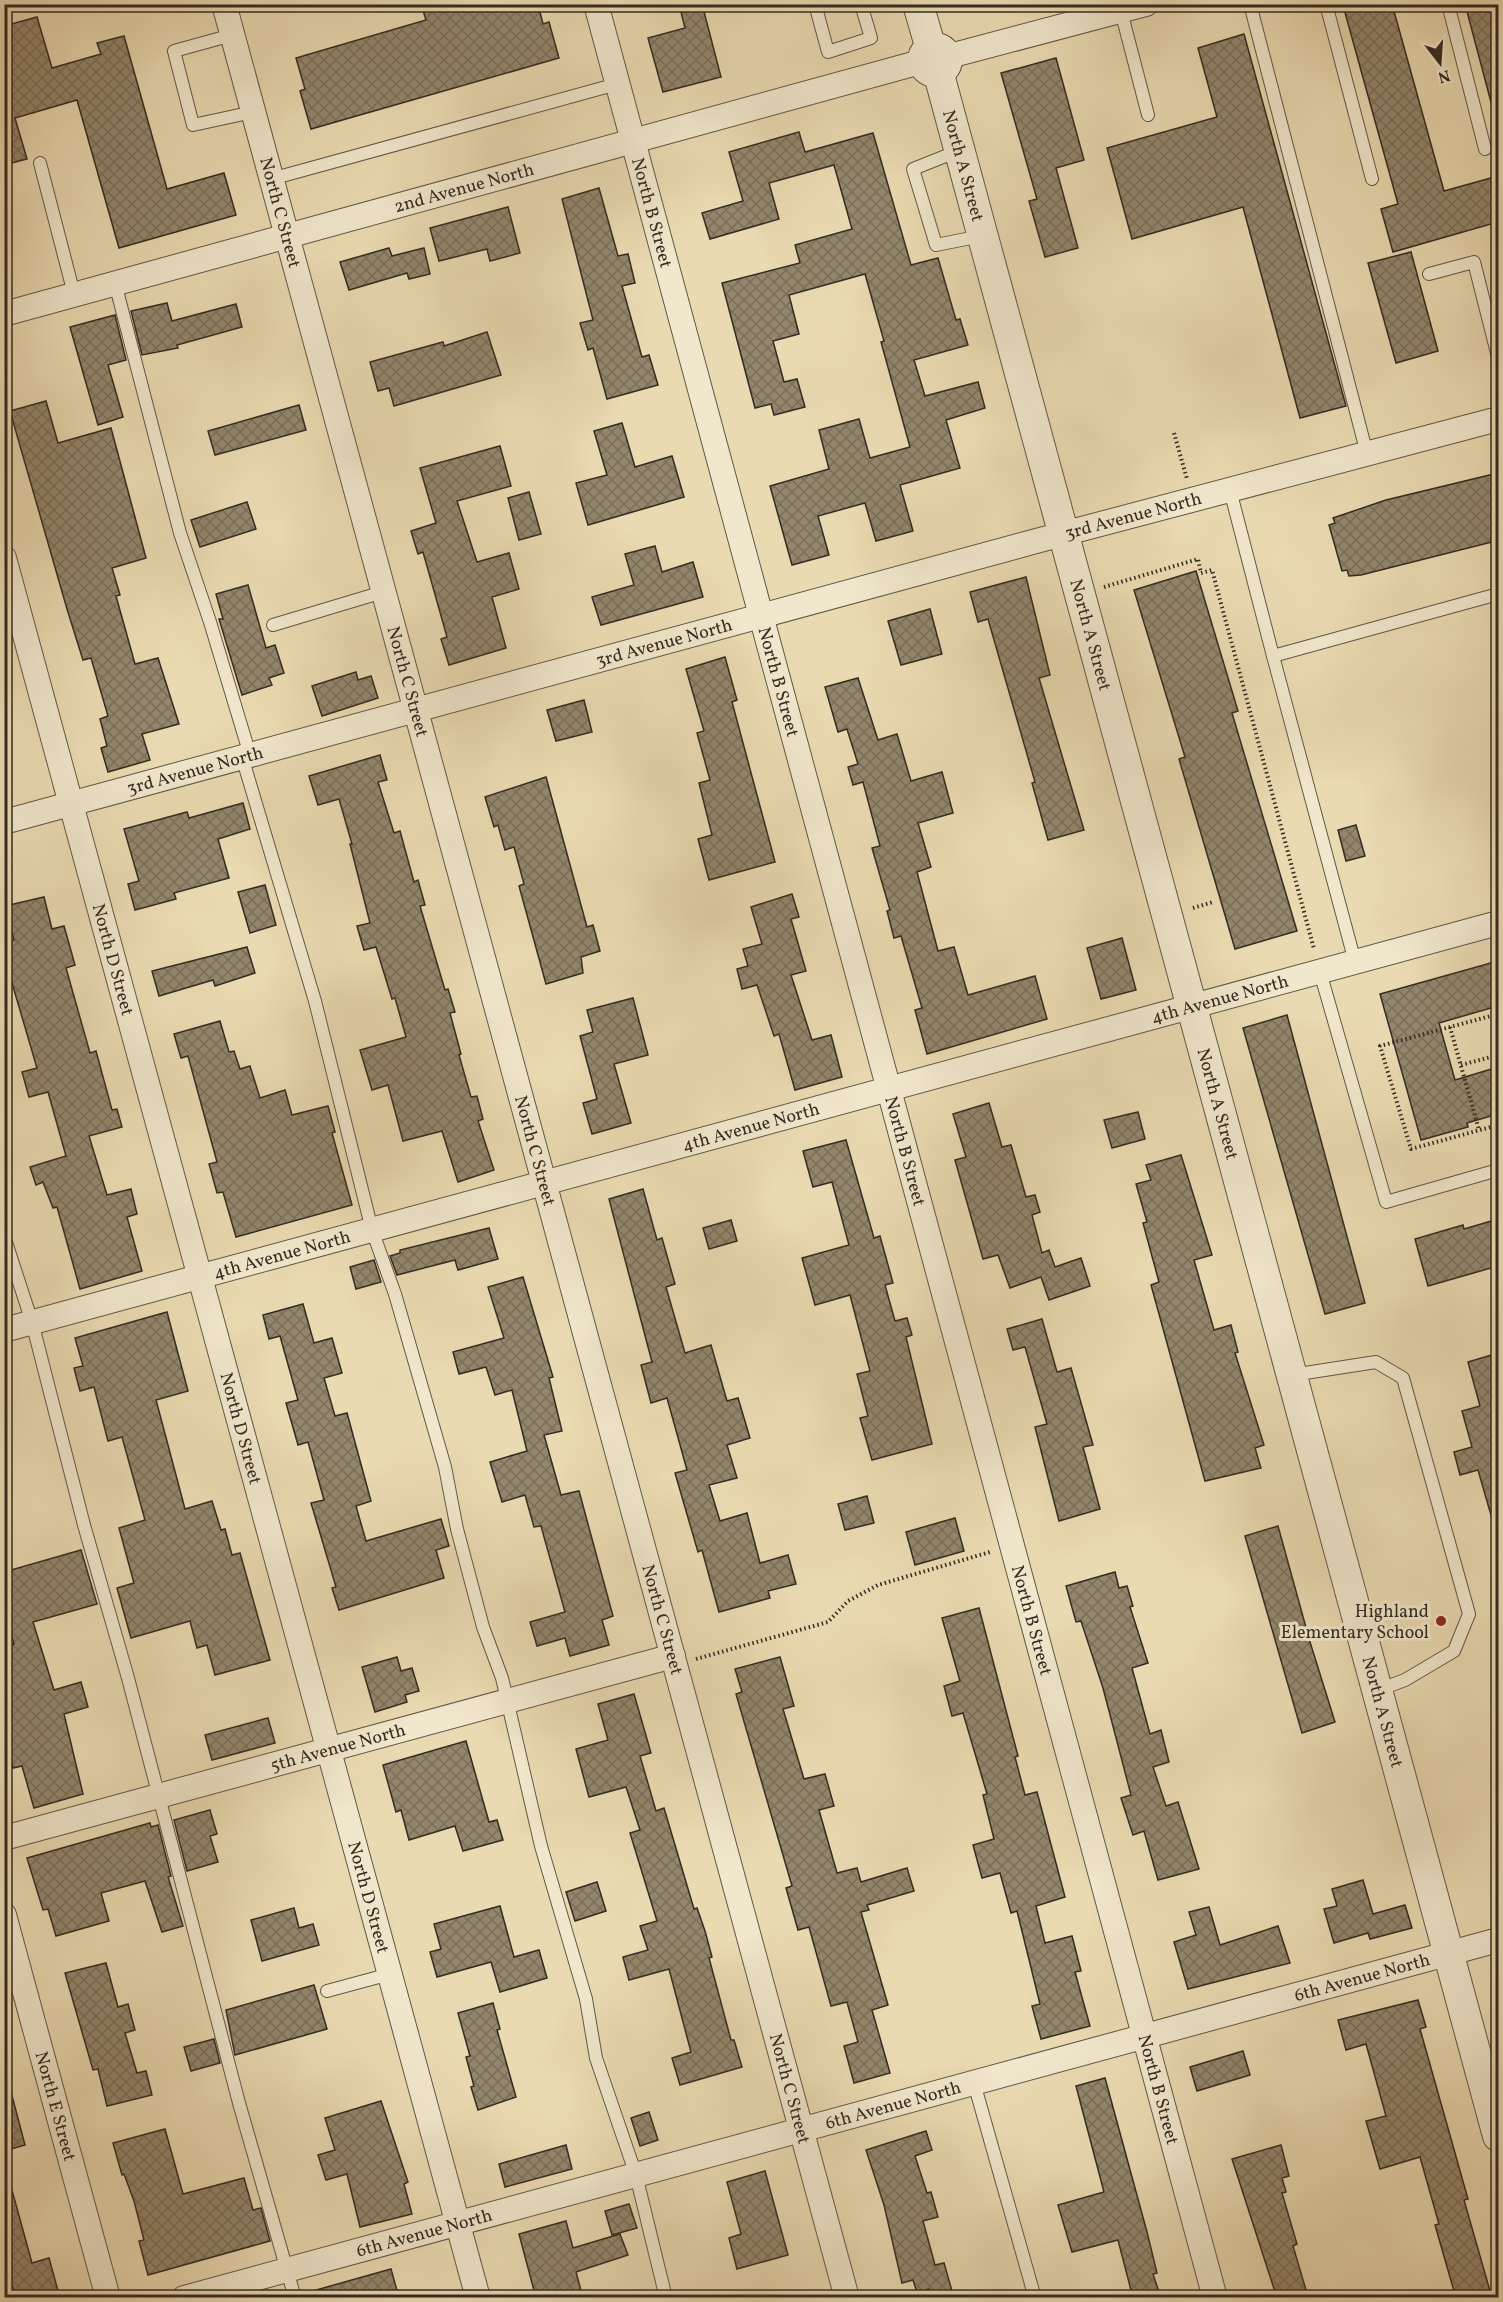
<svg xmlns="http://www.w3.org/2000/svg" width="1503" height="2302" viewBox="0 0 1503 2302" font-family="Vollkorn,serif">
	<defs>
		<pattern id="building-cross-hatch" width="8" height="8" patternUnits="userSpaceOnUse" patternTransform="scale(1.5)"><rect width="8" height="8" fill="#93866c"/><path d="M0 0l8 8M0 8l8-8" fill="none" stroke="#796e58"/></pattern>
	</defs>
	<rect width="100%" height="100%" fill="#eadab1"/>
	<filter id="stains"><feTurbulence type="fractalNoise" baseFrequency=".00333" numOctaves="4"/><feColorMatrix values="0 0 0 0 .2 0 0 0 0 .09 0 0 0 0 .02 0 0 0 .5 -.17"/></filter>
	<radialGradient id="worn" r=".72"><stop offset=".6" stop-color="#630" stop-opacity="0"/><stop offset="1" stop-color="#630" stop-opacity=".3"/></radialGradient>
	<!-- building -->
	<g fill="url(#building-cross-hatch)" stroke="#342b22" stroke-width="1.5">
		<polygon points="421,4 538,4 543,24 549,22 559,58 311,129 300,91 305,89 296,58 426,20"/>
		<polygon points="679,4 702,4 721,77 663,92 648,38 685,28"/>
		<polygon points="1360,4 1392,4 1444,191 1498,176 1498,222 1393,252 1381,209 1398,204 1344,9"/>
		<polygon points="1465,4 1498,4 1498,105 1492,106"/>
		<polygon points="37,17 52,68 101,54 97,43 124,36 167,189 224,173 236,215 119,248 77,100 15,118 27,159 4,165 4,26"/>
		<polygon points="1244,34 1346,406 1300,418 1243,207 1132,239 1107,148 1217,117 1198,48"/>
		<polygon points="1056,58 1084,160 1056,168 1078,248 1045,257 1029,201 1037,199 1001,73"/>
		<polygon points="799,132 805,152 873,133 911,265 938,258 956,320 960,319 968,345 914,360 925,396 978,382 985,408 946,420 960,468 900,485 913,531 876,541 865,503 818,516 829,555 792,565 770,486 829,469 819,430 859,419 870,458 910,447 881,342 884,341 865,274 789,295 799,334 773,341 784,382 797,379 805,407 774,415 771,404 755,408 722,283 800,263 795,245 852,229 834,165 769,183 779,219 710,239 702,213 743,201 729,152"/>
		<polygon points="599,188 618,256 628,254 635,283 622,286 642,357 649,355 658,385 607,399 593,348 588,350 580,323 593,320 562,199"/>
		<polygon points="508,207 520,253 490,261 487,249 439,261 430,228"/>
		<polygon points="389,248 392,256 424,248 430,274 409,279 407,273 349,290 340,262"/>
		<polygon points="1411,252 1438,351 1396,363 1368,263"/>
		<polygon points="167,303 172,321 236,304 242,327 177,345 178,348 142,355 131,311"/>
		<polygon points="115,315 126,360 108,365 123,417 98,425 70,327"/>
		<polygon points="487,332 501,375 394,406 389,388 378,391 370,362 443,342 444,346"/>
		<polygon points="46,401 58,443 111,428 146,558 112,568 120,595 116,596 135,664 158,658 179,724 142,734 150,760 108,772 101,748 107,746 100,719 108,716 91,658 83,660 67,609 10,411"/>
		<polygon points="299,405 306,430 215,455 208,431"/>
		<polygon points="622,423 635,467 672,456 684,497 588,525 576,483 607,475 594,431"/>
		<polygon points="500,446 511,486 457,501 477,562 509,553 519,589 492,597 506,648 449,665 441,639 447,637 423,552 418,554 411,531 436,523 420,468"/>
		<polygon points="1498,473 1498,537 1491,538 1492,542 1361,575 1349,576 1347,570 1342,571 1329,525 1335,523 1333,518 1386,500"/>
		<polygon points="529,492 541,534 519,540 508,498"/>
		<polygon points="247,502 256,529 200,547 191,520"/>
		<polygon points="655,546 662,572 693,562 703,597 601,625 592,597 634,585 625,554"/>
		<polygon points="1196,571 1238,711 1232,713 1297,931 1235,949 1179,759 1185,757 1134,590"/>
		<polygon points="1026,577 1050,675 1039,678 1084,830 1048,840 1032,783 1035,782 988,619 978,622 970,592"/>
		<polygon points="248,585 266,648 275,645 284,673 269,678 272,685 242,695 219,619 223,619 216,594"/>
		<polygon points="930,609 942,654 901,665 888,621"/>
		<polygon points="725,657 737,700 732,702 775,862 709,880 698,839 712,835 699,783 710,780 697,733 704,731 686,669"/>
		<polygon points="356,672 358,680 371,676 378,698 322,716 312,686"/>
		<polygon points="858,678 878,740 897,734 911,781 942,772 953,813 918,823 931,867 917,872 938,951 954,947 968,995 1035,976 1047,1019 927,1054 915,1010 922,1008 901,936 894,938 887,911 890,910 872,848 880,846 863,782 853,785 848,767 858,764 847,729 838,732 825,687"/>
		<polygon points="584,700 592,732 556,741 547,710"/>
		<polygon points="380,755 387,780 378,782 394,833 400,831 414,882 418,880 425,905 420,906 445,990 448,989 455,1012 450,1013 461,1054 459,1055 471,1097 477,1096 483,1119 478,1121 494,1170 458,1182 442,1131 403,1141 388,1085 372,1090 360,1050 406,1037 395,998 392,999 376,947 364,950 357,926 370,923 350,844 352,844 339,799 318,805 309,776"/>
		<polygon points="546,777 587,927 593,925 600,951 581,957 583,973 546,984 519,886 524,884 514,847 505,850 498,825 494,827 485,797"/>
		<polygon points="243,803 250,829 218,839 229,878 174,893 176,899 135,910 128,884 139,881 124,829 187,812 189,818"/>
		<polygon points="1356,825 1365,856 1346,861 1338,830"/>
		<polygon points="265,885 276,925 250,933 238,892"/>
		<polygon points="792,894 799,917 791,919 806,971 791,975 812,1040 831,1035 842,1077 795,1090 779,1034 774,1036 757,985 742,989 737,969 748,966 743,949 762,944 751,907"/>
		<polygon points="44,897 52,929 64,926 75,965 66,968 90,1053 96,1051 112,1110 117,1109 122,1127 89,1136 107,1195 131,1189 137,1214 127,1217 142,1271 80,1289 57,1207 53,1208 43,1182 36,1185 30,1167 66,1156 48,1092 29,1097 22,1072 37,1068 12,983 9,984 4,969 4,943 14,940 5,906"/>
		<polygon points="1122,938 1136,990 1101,999 1087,948"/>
		<polygon points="247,947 255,973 215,986 213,980 159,996 152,971"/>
		<polygon points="1498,961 1498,1006 1439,1023 1455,1080 1498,1067 1498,1114 1467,1123 1468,1127 1421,1140 1380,994"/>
		<polygon points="633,998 648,1055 614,1064 631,1123 592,1134 583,1103 597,1099 580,1036 593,1032 587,1010"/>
		<polygon points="1287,1015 1365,1303 1325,1314 1243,1028"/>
		<polygon points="220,1021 229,1052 234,1051 240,1069 250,1066 260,1098 285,1090 292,1115 328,1106 335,1132 332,1133 352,1205 236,1237 223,1192 217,1193 209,1164 217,1162 188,1056 181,1058 174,1034"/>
		<polygon points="989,1103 1002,1147 1011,1145 1026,1197 1035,1195 1040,1212 1032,1215 1042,1253 1049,1250 1055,1267 1081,1258 1090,1286 1049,1300 1041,1277 1010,1288 998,1255 983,1259 955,1160 966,1157 953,1114"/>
		<polygon points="1138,1112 1145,1139 1112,1148 1104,1120"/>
		<polygon points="846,1140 874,1238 880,1236 893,1283 885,1285 895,1321 907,1318 912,1335 906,1337 932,1444 872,1460 860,1418 868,1416 857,1374 870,1371 850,1295 815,1305 802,1258 849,1245 832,1182 813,1187 803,1151"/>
		<polygon points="1181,1155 1212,1255 1194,1260 1214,1330 1231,1325 1238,1352 1235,1353 1264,1445 1255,1448 1261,1468 1205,1481 1151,1285 1159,1282 1143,1223 1147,1222 1136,1184 1151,1180 1146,1165"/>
		<polygon points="643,1189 657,1240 662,1238 675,1284 666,1287 685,1353 711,1345 727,1401 738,1398 750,1438 727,1445 737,1478 709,1485 720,1521 747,1513 760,1563 788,1555 796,1584 768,1591 770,1598 719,1612 702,1550 698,1552 675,1473 687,1470 667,1398 651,1403 641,1365 652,1362 609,1199"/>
		<polygon points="1498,1219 1498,1266 1428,1286 1415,1239 1463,1225 1464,1229"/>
		<polygon points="731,1220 737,1241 709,1249 703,1228"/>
		<polygon points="489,1228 498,1259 458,1270 455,1260 397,1275 390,1256 400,1253 400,1250"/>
		<polygon points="374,1260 381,1282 356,1289 350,1267"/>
		<polygon points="523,1277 553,1377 549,1378 562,1431 544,1435 561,1495 579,1491 613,1616 602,1620 609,1645 570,1656 565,1638 537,1646 530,1622 565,1612 541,1526 534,1527 525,1495 502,1502 490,1462 527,1451 512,1390 495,1395 486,1367 459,1374 453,1352 504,1338 488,1287"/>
		<polygon points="303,1304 314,1343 332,1338 342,1373 324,1378 335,1416 347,1413 371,1501 356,1506 366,1541 441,1519 449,1546 436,1550 444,1578 339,1610 332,1588 336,1587 311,1503 324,1500 308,1442 298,1445 286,1403 298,1400 280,1336 269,1339 263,1315"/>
		<polygon points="167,1312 188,1391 156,1400 185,1509 212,1501 221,1530 225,1529 232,1555 240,1553 270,1660 215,1675 207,1645 197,1648 190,1621 131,1638 117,1588 134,1583 119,1528 145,1520 122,1437 108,1441 94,1387 80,1391 74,1368 83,1366 75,1338"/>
		<polygon points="1042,1319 1057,1372 1071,1368 1093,1445 1083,1447 1100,1509 1059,1521 1035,1427 1047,1424 1025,1347 1013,1350 1007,1329"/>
		<polygon points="1498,1353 1498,1522 1493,1522 1478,1470 1460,1475 1454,1452 1472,1447 1462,1411 1480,1406 1468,1362"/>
		<polygon points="867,1496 874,1523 845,1530 838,1504"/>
		<polygon points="955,1518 964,1551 915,1565 906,1532"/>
		<polygon points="1278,1526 1310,1642 1335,1722 1302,1733 1245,1536"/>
		<polygon points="81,1550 97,1604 33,1622 54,1690 81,1682 88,1707 64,1714 83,1794 34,1808 22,1766 13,1768 4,1739 4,1647 14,1644 4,1609 4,1572"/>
		<polygon points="1115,1572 1119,1588 1127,1586 1133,1606 1130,1607 1148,1663 1132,1668 1150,1734 1161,1730 1169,1762 1153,1767 1166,1806 1178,1802 1199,1869 1158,1880 1144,1831 1133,1835 1121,1798 1131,1795 1103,1688 1081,1621 1076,1622 1066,1586"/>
		<polygon points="979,1608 1018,1756 1015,1757 1025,1795 1037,1792 1065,1897 1036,1906 1045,1943 1072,1936 1081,1971 1075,1972 1090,2026 1041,2039 1032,2006 1040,2004 1017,1911 1011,1913 1000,1873 982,1878 973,1845 994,1839 983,1795 987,1794 963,1713 952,1716 944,1686 960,1681 942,1618"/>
		<polygon points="397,1657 401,1671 412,1668 419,1691 405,1695 407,1702 375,1712 362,1667"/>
		<polygon points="780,1657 794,1706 783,1709 804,1779 825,1774 834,1806 819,1810 837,1873 857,1868 861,1882 907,1868 914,1891 867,1905 869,1910 861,1912 888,2005 872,2010 890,2073 854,2083 844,2046 858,2042 847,2002 831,2006 809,1927 798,1930 786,1888 792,1886 736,1694 742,1692 735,1669"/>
		<polygon points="634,1694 651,1753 640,1756 656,1811 664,1808 694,1909 697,1908 705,1931 712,1957 709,1958 731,2040 734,2040 742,2067 680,2085 672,2058 691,2052 669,1969 629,1980 623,1957 648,1950 640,1926 657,1921 630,1833 640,1830 626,1787 589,1797 576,1749 608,1740 598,1704"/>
		<polygon points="268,1718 275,1743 212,1760 205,1735"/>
		<polygon points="466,1741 489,1822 497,1820 503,1840 463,1851 455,1826 409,1840 401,1810 396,1812 383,1765"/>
		<polygon points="210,1810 217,1834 210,1836 218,1862 187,1871 174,1820"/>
		<polygon points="150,1823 151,1827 158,1825 171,1876 168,1877 183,1926 162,1932 145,1881 101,1893 109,1921 56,1936 48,1909 43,1910 27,1858"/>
		<polygon points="1363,1880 1373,1914 1405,1905 1412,1928 1370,1939 1368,1933 1334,1943 1324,1909 1337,1906 1332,1889"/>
		<polygon points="597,1882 606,1911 575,1921 566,1892"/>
		<polygon points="500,1906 514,1957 539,1950 547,1978 500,1992 491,1962 437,1977 430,1952 441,1949 434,1924"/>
		<polygon points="1209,1907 1220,1945 1278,1926 1290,1963 1188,1989 1174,1942 1196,1935 1189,1912"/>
		<polygon points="294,1908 299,1928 313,1924 319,1945 262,1961 251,1920"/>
		<polygon points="106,1963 118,2007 128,2004 135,2030 125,2033 137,2073 146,2071 152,2095 107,2106 98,2069 93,2070 65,1973"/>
		<polygon points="314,1985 327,2029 235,2055 226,2010"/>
		<polygon points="1418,2000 1426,2027 1420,2029 1468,2199 1464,2200 1492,2298 1456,2298 1435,2225 1439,2224 1420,2157 1380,2169 1366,2121 1386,2116 1366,2044 1346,2050 1338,2020"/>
		<polygon points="493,2003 500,2029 497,2030 516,2097 478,2110 471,2087 474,2086 466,2057 470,2056 458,2013"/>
		<polygon points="214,2039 220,2063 191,2071 184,2047"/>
		<polygon points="1243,2051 1250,2075 1197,2091 1190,2067"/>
		<polygon points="1105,2078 1147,2232 1157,2273 1153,2274 1161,2298 1133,2298 1118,2240 1072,2252 1058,2205 1104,2192 1076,2086"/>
		<polygon points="11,2092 25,2145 4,2151 4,2093"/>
		<polygon points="381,2101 408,2182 404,2184 412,2214 360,2227 347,2174 326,2180 318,2155 335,2150 325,2118"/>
		<polygon points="649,2112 658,2140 640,2146 631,2118"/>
		<polygon points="165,2129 183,2194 244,2178 253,2210 261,2208 270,2241 148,2275 139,2241 144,2240 134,2201 124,2174 122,2175 113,2143"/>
		<polygon points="926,2131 932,2150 915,2156 927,2193 931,2192 938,2217 923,2221 935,2265 944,2263 954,2298 930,2298 929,2289 917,2293 913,2280 902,2283 884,2205 866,2150"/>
		<polygon points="566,2145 572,2169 505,2187 499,2164"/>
		<polygon points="1281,2145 1289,2176 1282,2178 1286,2192 1282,2193 1297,2244 1293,2246 1306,2290 1277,2298 1232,2159"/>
		<polygon points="765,2171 788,2255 737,2269 729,2238 741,2234 727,2182"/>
		<polygon points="10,2183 32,2263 49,2258 60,2298 16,2298 4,2258 4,2184"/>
		<polygon points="629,2204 637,2228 612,2235 605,2211"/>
		<polygon points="566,2221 573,2248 620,2234 628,2255 576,2272 583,2298 536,2298 519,2234"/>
		<polygon points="391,2269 399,2298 310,2298 309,2292"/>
	</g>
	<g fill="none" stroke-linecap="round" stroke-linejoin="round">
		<defs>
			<g id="service">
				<polyline points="815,4 828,52 871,38 861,4"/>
				<polyline points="1250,4 1367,454"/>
				<polyline points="1326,4 1372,179"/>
				<polyline points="1448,4 1485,149"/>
				<polyline points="1121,11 1148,115"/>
				<polyline points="232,35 174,51 193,125 253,112"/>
				<polyline points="958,151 913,169 936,245 981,236"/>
				<polyline points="40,163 74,294"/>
				<polyline points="271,179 617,84"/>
				<polyline points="1429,274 1474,262 1498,357"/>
				<polyline points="115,283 180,533 210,622 250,755"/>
				<polyline points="1230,490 1273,656"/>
				<polyline points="273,625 383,592"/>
				<polyline points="242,757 315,1001 372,1230 395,1294 445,1467 457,1529 483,1627 502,1678 541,1846 586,1999 596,2058 636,2175 666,2298"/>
				<polyline points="1355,962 1273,656 1498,594"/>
				<polyline points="1320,972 1386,1202 1498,1170"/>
				<polyline points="4,1236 32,1322 84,1525 128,1678 239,2103 295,2298"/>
				<polyline points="1292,1375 1376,1362 1403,1378 1469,1614 1454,1651 1405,1680 1378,1690"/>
				<polyline points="327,1991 390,1974"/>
				<polyline points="974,2083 1035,2298"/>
			</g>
			<g id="minor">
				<path id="s1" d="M224 4 847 2298"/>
				<path id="s2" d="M596 4 1215 2298"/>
				<polyline points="946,57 1146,4"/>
				<path id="s3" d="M4 314 924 61"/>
				<path id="s4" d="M4 558 478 2298"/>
				<path id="s5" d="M4 822 1040 540 1498 419"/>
				<path id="s6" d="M4 1330 1498 923"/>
				<path id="s7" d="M4 1838 673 1656"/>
				<path id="s8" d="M4 1915 108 2298"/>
				<path id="s9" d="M184 2298 1498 1940"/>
			</g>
			<g id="tertiary">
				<polyline points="918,4 931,49"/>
				<circle cx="935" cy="60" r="12"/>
				<path id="s10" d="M938 71 1498 2136"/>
			</g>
		</defs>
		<!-- service casing -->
		<use href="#service" stroke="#625746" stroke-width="14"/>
		<!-- minor casing -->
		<use href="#minor" stroke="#625746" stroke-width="26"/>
		<!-- tertiary casing -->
		<use href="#tertiary" stroke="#625746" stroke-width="32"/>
		<!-- path -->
		<g stroke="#342b22" stroke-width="4" stroke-dasharray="1.5 3" stroke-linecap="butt">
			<polyline points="1174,433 1187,479"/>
			<polyline points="1104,587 1198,559 1201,573 1212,570 1314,949"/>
			<polyline points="1193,908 1213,902"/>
			<polyline points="1498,1014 1380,1046 1411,1149 1498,1125"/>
			<polyline points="1450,1027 1479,1130"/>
			<polyline points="1461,1065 1498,1055"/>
			<polyline points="696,1659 828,1622 848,1601 878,1585 990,1552"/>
		</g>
		<!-- service -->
		<use href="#service" stroke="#f1e7cc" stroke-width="12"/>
		<!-- minor -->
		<use href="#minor" stroke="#f1e7cc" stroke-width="24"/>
		<!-- tertiary -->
		<use href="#tertiary" stroke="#f1e7cc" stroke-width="30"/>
	</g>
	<!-- markers -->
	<circle fill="#8f2418" stroke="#f1e7cc" stroke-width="2" cx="1441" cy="1621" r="6"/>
	<g text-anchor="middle" stroke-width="6" stroke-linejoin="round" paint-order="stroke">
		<!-- street labels -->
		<g font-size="18" fill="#342b22" stroke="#f1e7cc">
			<text dy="6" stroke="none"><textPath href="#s10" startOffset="98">North A Street</textPath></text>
			<text dy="6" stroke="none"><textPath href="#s3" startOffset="477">2nd Avenue North</textPath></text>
			<text dy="6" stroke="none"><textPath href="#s1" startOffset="216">North C Street</textPath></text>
			<text dy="6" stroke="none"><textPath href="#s2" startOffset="216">North B Street</textPath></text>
			<text dy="6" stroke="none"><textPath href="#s5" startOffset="1170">3rd Avenue North</textPath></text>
			<text dy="6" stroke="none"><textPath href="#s10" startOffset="584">North A Street</textPath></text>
			<text dy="6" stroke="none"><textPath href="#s5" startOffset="684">3rd Avenue North</textPath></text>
			<text dy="6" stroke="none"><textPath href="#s1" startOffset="702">North C Street</textPath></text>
			<text dy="6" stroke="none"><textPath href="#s2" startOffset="702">North B Street</textPath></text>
			<text dy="6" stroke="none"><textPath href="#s5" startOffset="198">3rd Avenue North</textPath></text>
			<text dy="6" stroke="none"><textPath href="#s4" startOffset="416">North D Street</textPath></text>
			<text dy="6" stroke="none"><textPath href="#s6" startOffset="1260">4th Avenue North</textPath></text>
			<text dy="6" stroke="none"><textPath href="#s10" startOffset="1070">North A Street</textPath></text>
			<text dy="6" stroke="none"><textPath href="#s6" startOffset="774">4th Avenue North</textPath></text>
			<text dy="6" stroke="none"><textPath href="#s1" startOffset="1188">North C Street</textPath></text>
			<text dy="6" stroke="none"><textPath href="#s2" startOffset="1188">North B Street</textPath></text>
			<text dy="6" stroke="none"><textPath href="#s6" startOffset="288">4th Avenue North</textPath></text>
			<text dy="6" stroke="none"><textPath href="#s4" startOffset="902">North D Street</textPath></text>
			<text dy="6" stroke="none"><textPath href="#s1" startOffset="1674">North C Street</textPath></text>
			<text dy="6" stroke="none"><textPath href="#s2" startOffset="1674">North B Street</textPath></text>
			<text dy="6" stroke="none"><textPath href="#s10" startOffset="1700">North A Street</textPath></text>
			<text dy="6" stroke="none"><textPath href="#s7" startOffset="346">5th Avenue North</textPath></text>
			<text dy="6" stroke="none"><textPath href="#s4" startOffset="1388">North D Street</textPath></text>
			<text dy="6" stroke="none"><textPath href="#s9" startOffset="1221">6th Avenue North</textPath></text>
			<text dy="6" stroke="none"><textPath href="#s1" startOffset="2160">North C Street</textPath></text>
			<text dy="6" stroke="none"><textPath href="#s2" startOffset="2160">North B Street</textPath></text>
			<text dy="6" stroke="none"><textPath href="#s9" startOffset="735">6th Avenue North</textPath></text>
			<text dy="6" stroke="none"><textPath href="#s8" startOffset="198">North E Street</textPath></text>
			<text dy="6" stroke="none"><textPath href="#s9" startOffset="249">6th Avenue North</textPath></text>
		</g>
		<!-- poi labels -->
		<g font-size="18" fill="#342b22" stroke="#f1e7cc" text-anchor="end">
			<text x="1429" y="1617">Highland<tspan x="1429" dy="21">Elementary School</tspan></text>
		</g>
	</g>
	<!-- margin -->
	<rect width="1503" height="2302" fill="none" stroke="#eadab1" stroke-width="24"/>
	<rect x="6" y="6" width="1491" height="2290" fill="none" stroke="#342b22" stroke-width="3"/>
	<rect x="12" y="12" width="1479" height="2278" fill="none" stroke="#342b22" stroke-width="1.5"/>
	<!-- north arrow -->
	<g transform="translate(1440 63) rotate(163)" stroke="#f1e7cc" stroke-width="4.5" paint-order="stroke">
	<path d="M0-4.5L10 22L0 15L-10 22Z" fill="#342b22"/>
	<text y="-9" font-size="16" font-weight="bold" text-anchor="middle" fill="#342b22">N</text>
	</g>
	<rect width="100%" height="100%" filter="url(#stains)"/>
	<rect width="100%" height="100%" fill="url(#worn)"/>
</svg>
